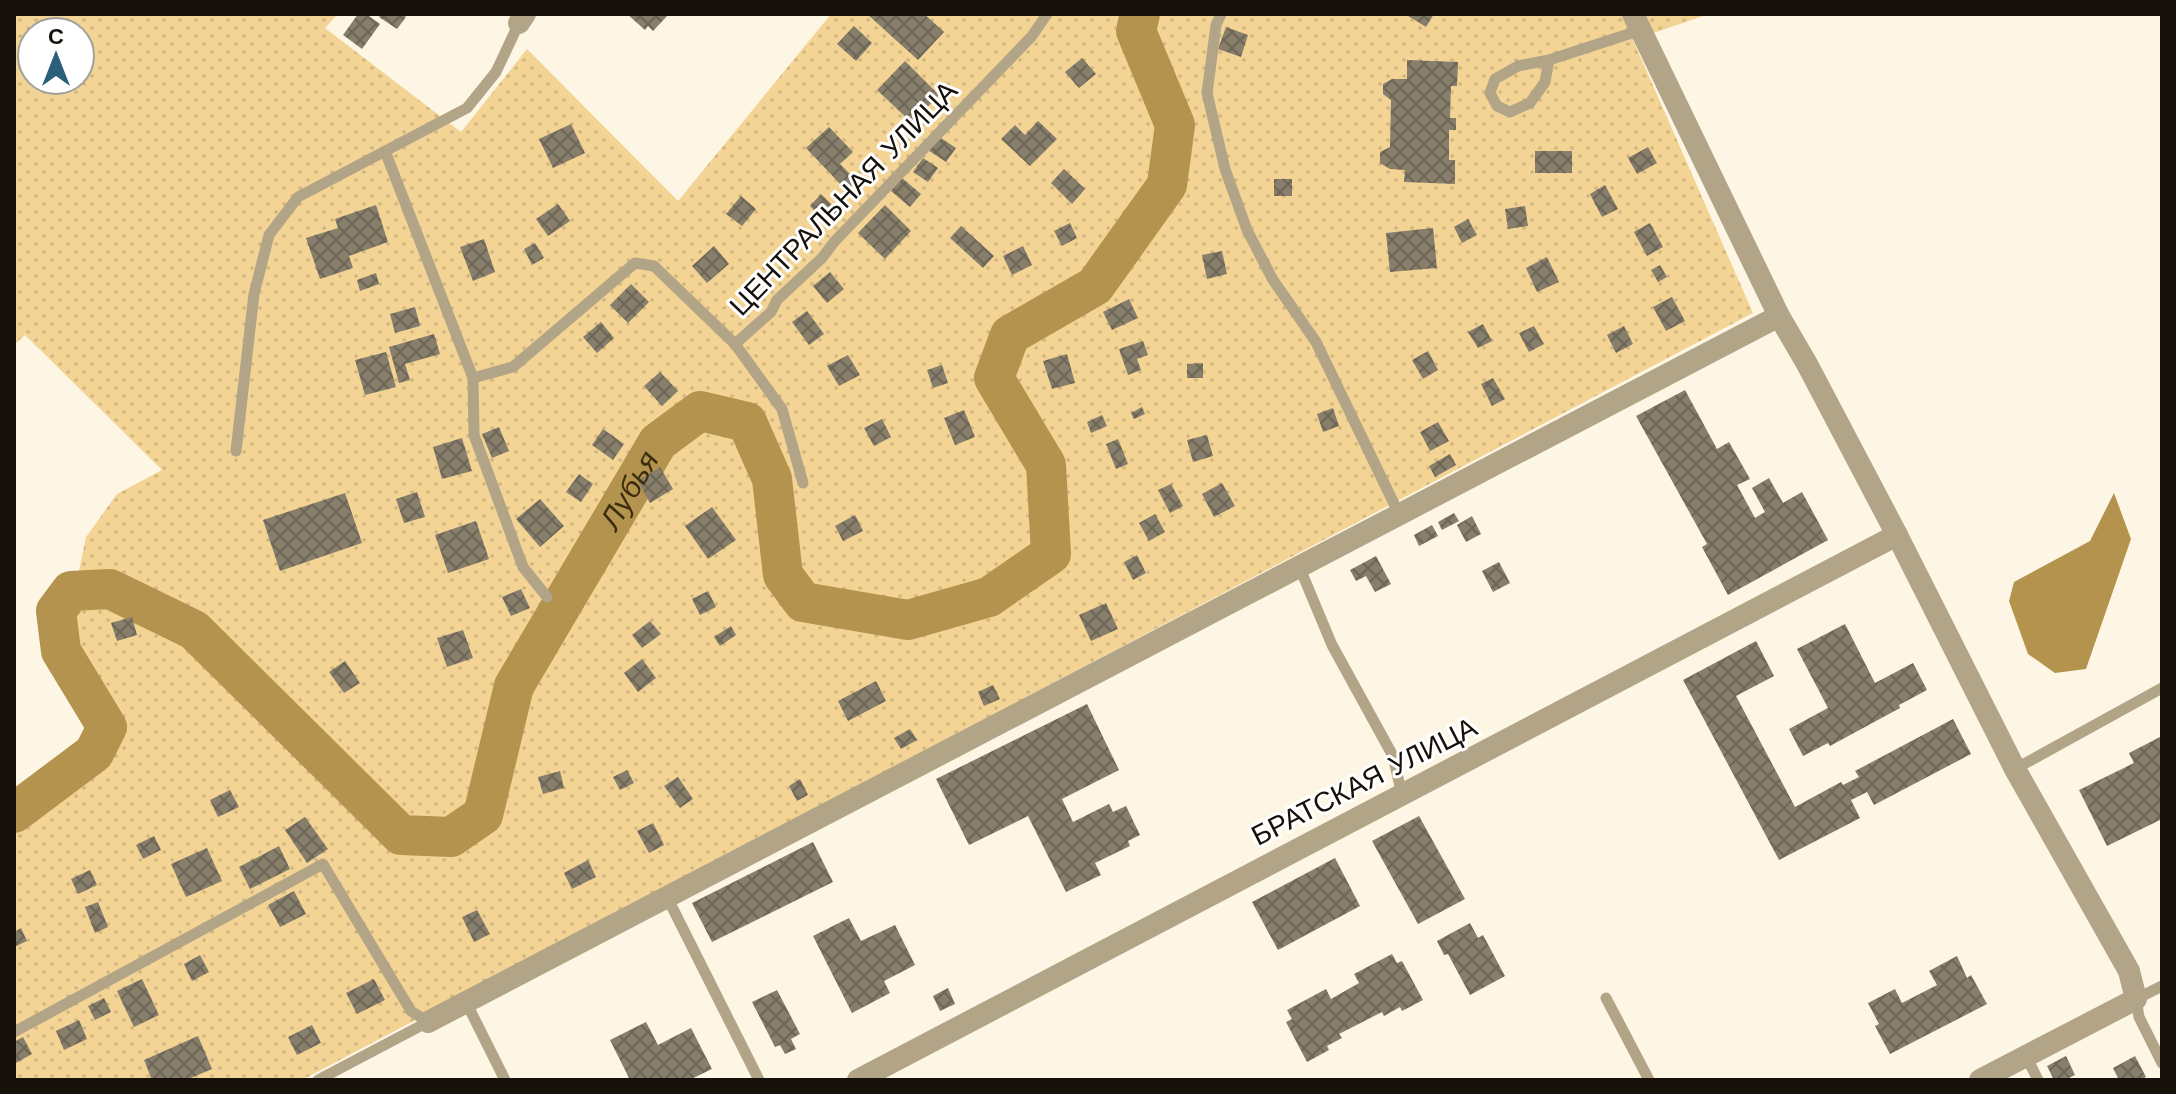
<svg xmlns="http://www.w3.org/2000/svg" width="2176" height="1094" viewBox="0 0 2176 1094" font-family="'Work Sans',sans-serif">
	<defs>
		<pattern id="garden-dots" width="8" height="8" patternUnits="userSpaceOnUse" patternTransform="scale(2)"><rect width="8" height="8" fill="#f3d495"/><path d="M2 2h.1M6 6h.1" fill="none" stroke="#cfb57f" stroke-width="1.8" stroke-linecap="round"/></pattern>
		<pattern id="building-cross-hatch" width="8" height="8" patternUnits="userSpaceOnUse" patternTransform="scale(2)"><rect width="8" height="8" fill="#877e6b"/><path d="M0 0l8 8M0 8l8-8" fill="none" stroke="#6d6656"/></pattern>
	</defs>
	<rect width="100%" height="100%" fill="#fef6e5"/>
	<!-- garden -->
	<path fill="url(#garden-dots)" fill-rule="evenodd" d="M14 14H338L325 28 461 132 527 49 678 201 831 14H1709L1633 40 1753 313 302 1080H14V827L105 762 122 727 74 647 70 615 86 537 117 494 162 470 25 335 14 345ZM32 32H80V80H32Z"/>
	<!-- water -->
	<polygon fill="#b3934d" points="2114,493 2131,539 2086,669 2055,673 2028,654 2009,601 2014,582 2090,541"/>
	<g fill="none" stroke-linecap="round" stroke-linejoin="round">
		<!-- river -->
		<path stroke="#b3934d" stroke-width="40" id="s1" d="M14 813 94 753 107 727 61 651 56 611 71 591 110 589 194 630 401 835 451 837 483 815 514 686 658 442 700 411 747 422 772 479 783 575 803 602 908 620 989 597 1051 554 1046 465 994 378 1010 335 1095 286 1167 185 1175 125 1136 31 1140 14"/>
	</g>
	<!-- building -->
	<g fill="url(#building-cross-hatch)">
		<polygon points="358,14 366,14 380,24 362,49 343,35"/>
		<polygon points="381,14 403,14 406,17 397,29 379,17"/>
		<polygon points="627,14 669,14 653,31 648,26 645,30"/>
		<polygon points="867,14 924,14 944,32 918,60"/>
		<polygon points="1405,14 1434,14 1426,27"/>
		<polygon points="854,26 872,43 856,61 837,44"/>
		<polygon points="1226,27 1248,35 1241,57 1218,49"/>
		<polygon points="1082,58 1096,74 1079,88 1065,72"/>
		<polygon points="1407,60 1458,62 1457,86 1451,86 1450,118 1456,118 1456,130 1449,130 1449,160 1455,160 1455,184 1404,182 1405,170 1390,169 1380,163 1380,152 1390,147 1391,100 1383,94 1383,84 1392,79 1407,79"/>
		<polygon points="905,61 939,95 912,123 877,90"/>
		<polygon points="1038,121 1057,139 1030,166 1001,139 1015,125 1025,135"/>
		<polygon points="571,124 585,153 553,168 539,139"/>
		<polygon points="829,127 853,152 840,164 857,181 847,191 806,148"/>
		<polygon points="938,136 956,148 946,162 928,150"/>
		<polygon points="1648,147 1657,163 1637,174 1628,158"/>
		<rect x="1535" y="151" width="37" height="22"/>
		<polygon points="923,158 938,168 928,182 913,172"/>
		<polygon points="1064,169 1085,189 1072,204 1051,183"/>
		<polygon points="902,178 921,194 910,207 891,191"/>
		<rect x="1274" y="179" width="18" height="17"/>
		<polygon points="1605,185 1618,209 1602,217 1590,194"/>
		<polygon points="821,194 838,211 827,223 810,206"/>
		<polygon points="741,196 756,209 742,226 726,214"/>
		<polygon points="558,204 570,221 548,236 536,219"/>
		<polygon points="376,205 388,242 349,256 353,268 320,279 306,238 338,228 335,219"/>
		<polygon points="885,205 911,231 885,259 858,233"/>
		<polygon points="1525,206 1528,226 1508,229 1505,209"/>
		<polygon points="1468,219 1477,235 1462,243 1454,227"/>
		<polygon points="1070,223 1077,238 1062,246 1054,231"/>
		<polygon points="1650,223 1663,247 1647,256 1634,232"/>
		<polygon points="961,226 994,256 983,268 950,238"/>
		<polygon points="1433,228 1437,268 1390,272 1386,233"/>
		<polygon points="484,239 495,272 473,281 460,247"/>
		<polygon points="535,243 544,258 532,265 524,249"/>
		<polygon points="714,246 729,264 707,283 692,266"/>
		<polygon points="1023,246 1032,265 1012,275 1003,256"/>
		<polygon points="1222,251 1227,274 1207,279 1202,255"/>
		<polygon points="1547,257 1559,282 1537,292 1526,268"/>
		<polygon points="1660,265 1667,277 1658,282 1651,270"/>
		<polygon points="830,272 844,289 827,303 813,286"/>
		<polygon points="376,273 379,284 360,291 357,280"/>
		<polygon points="631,284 649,302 628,323 610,305"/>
		<polygon points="1672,297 1685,321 1666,331 1653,307"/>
		<polygon points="1129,299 1138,318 1112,330 1103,312"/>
		<polygon points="415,307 420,326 395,333 390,314"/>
		<polygon points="807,311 824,334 809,345 792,322"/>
		<polygon points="601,322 614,338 597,353 583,337"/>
		<polygon points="1483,324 1492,341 1478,348 1468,332"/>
		<polygon points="1534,326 1544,344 1529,352 1519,333"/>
		<polygon points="1624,326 1633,344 1616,353 1607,335"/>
		<polygon points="434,334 440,354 405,364 410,380 399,383 389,347"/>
		<polygon points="1143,341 1148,355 1137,359 1141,370 1128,375 1119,349"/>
		<polygon points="1428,351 1438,370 1423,379 1412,360"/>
		<polygon points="386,352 396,387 365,395 355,360"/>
		<polygon points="1067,354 1075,383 1052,389 1043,361"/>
		<polygon points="848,355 860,375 839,386 827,366"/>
		<polygon points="1203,363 1203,378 1187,378 1187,364"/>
		<polygon points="942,365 948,383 933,388 927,370"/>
		<polygon points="660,372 678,391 662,406 644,386"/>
		<polygon points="1493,378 1505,399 1492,406 1481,384"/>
		<polygon points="1685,390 1717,449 1729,442 1750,479 1737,485 1755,518 1765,512 1752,488 1769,478 1783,503 1802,492 1828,540 1728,595 1702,547 1707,544 1636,416"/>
		<polygon points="1142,407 1145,414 1134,419 1131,413"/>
		<polygon points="1333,408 1339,426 1323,432 1317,414"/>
		<polygon points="964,410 975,437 955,445 944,418"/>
		<polygon points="1102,415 1107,426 1091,433 1087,422"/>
		<polygon points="882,419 891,437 874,446 864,428"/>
		<polygon points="1438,422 1449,441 1430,451 1420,432"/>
		<polygon points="499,427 509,451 492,458 482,434"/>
		<polygon points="603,429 624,444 613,460 592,445"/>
		<polygon points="1207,435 1213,456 1193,462 1187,440"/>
		<polygon points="462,438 472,471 442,479 433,447"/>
		<polygon points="1118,439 1128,464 1116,469 1106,444"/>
		<polygon points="1450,454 1456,465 1435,477 1429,466"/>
		<polygon points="660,467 673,489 650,503 638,481"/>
		<polygon points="579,474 593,484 581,502 566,492"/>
		<polygon points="1222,483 1235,506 1214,517 1202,494"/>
		<polygon points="1171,484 1183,506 1170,513 1158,490"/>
		<polygon points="417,492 425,517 404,523 396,499"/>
		<polygon points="345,493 362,543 280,571 263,520"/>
		<polygon points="540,499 564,526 540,547 516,519"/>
		<polygon points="712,507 736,540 708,559 685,526"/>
		<polygon points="1454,513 1459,521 1442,530 1438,522"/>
		<polygon points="1155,514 1165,532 1149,541 1139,523"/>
		<polygon points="855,515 863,531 843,541 835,526"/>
		<polygon points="1472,516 1481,534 1466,542 1457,525"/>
		<polygon points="476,521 489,559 448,573 435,535"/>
		<polygon points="1432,525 1438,536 1419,546 1414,535"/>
		<polygon points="1137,555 1146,573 1133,580 1124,562"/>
		<polygon points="1376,556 1391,584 1375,592 1366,576 1356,581 1350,570"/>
		<polygon points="1499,562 1510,583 1493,592 1482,571"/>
		<polygon points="521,589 530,608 511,616 502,597"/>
		<polygon points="708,591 716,607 700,615 692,599"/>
		<polygon points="1106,603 1118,629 1091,641 1079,615"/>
		<polygon points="132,617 137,635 117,641 111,623"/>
		<polygon points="650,621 661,634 642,648 632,635"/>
		<polygon points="1845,624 1875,683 1913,663 1927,690 1899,705 1900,708 1830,746 1828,743 1803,756 1789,729 1828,708 1797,649"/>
		<polygon points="731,626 736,635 720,646 714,637"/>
		<polygon points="463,630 473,658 447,667 437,638"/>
		<polygon points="1756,641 1774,676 1736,696 1795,807 1841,782 1843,785 1859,777 1855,771 1953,719 1971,754 1874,805 1867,792 1851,800 1860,818 1779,860 1683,680"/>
		<polygon points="642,659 656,678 638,692 624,673"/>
		<polygon points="345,661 360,683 344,693 329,672"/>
		<polygon points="876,681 886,701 848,721 838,701"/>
		<polygon points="993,685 1000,699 984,706 978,692"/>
		<polygon points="1087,704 1119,770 1062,799 1073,822 1109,804 1113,812 1126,806 1140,835 1128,841 1130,846 1095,863 1101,875 1066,892 1028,816 969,845 936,779"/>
		<polygon points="910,729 917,740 901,749 894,738"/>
		<polygon points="2162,736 2162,819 2107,846 2079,790 2134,763 2129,753"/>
		<polygon points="627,770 634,783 620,790 613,777"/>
		<polygon points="560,771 564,788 543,794 538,777"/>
		<polygon points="678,777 693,799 680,808 664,786"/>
		<polygon points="800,779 808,795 797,801 789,786"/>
		<polygon points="230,790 239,807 218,817 210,800"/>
		<polygon points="1419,816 1465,899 1418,924 1372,841"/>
		<polygon points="305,817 328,849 307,863 285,830"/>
		<polygon points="653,823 664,845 649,853 637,831"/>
		<polygon points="154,836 161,850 143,859 136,845"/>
		<polygon points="813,842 833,882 712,942 692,903"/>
		<polygon points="279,846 290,869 250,889 239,867"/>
		<polygon points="207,848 222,881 186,897 171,864"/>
		<polygon points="1335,858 1360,906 1278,950 1252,902"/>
		<polygon points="588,860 596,877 572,889 564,873"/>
		<polygon points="90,870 97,885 78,894 71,879"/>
		<polygon points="294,891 306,914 280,927 268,905"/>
		<polygon points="98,902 108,927 95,933 85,907"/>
		<polygon points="477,910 490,934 474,942 462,917"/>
		<polygon points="849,918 861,941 895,925 915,965 884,981 890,993 852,1013 813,936"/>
		<polygon points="1470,923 1478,938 1483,935 1505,976 1470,995 1448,954 1444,955 1437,941"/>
		<polygon points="21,928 27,941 14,947 14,932"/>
		<polygon points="1392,954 1397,963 1402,961 1423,1000 1402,1011 1400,1007 1384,1016 1382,1012 1339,1034 1342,1038 1327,1046 1329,1050 1307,1062 1286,1022 1292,1019 1287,1010 1326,989 1331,999 1359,983 1354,974"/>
		<polygon points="200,955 209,972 192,981 184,964"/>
		<polygon points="1957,956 1967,978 1971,975 1987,1004 1890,1054 1875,1026 1879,1024 1868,1003 1895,989 1902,1003 1937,985 1929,971"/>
		<polygon points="142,979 159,1015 134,1027 117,991"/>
		<polygon points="374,979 385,1000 357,1014 346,993"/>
		<polygon points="948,988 955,1004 940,1011 933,996"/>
		<polygon points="777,990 800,1034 791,1039 796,1049 785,1054 780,1045 775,1047 752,1002"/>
		<polygon points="104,998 111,1012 95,1020 88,1006"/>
		<polygon points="79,1020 87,1039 64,1050 56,1031"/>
		<polygon points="646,1022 658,1045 691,1028 712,1069 689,1080 630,1080 610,1040"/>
		<polygon points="312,1025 321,1043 297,1055 288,1037"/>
		<polygon points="198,1036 212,1069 186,1080 152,1080 144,1060"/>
		<polygon points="23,1037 32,1054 14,1064 14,1042"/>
		<polygon points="2066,1056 2075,1075 2065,1080 2054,1080 2047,1066"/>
		<polygon points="2135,1056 2146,1077 2140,1080 2119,1080 2113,1068"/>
	</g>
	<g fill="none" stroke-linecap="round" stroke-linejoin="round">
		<!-- service -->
		<g stroke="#b2a487" stroke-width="11">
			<polyline points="1221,14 1216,25 1207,93 1225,169 1247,230 1273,280 1316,342 1399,514"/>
			<polyline points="1549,60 1518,66 1495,79 1490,93 1497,106 1510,112 1530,103 1545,82 1549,60 1641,30"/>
			<polyline points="385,151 473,378 474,435 523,567 547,597"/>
			<polyline points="735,344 782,409 803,483"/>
			<polyline points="473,378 513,367 635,263 654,266 735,344 771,312 777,300 822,258 834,242 1032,36 1047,14"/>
			<polyline points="236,451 254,294 269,235 298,197 467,108 496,72 519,23"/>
			<polyline points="1299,566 1332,645 1393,756 1402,795"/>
			<polyline points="2015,769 2162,688"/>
			<polyline points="667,897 759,1080"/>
			<polyline points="2162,986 2136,999 2139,1017 2162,1063"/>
			<polyline points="1606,998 1649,1080"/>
			<polyline points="466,1002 505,1080"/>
			<polyline points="14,1032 323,864 411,1011 428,1022 318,1080"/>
			<polyline points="2026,1056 2038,1080"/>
		</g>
		<!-- minor -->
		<g stroke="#b2a487" stroke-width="22">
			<polyline points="1633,14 1779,316 1807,364 1897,535 2015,769 2129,971 2136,999 1980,1080"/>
			<polyline points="519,23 525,14"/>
			<polyline points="428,1022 1779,316"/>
			<polyline points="858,1080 1897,535"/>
		</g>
	</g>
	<g text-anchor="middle" stroke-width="6" stroke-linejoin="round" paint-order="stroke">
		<!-- street labels -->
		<g font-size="28" fill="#15110a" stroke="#fff">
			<text transform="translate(843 198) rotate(-46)" y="10">ЦЕНТРАЛЬНАЯ УЛИЦА</text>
			<text transform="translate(1364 781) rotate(-27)" y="10">БРАТСКАЯ УЛИЦА</text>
		</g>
		<!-- water labels -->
		<g font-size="30" font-style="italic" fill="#3b2d0d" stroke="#fff">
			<text dy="10" stroke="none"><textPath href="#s1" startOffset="1156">Лубья</textPath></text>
		</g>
	</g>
	<!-- border -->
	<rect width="2176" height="1094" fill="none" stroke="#15110a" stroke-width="32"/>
	<!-- north arrow -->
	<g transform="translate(56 56)"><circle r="38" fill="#ffffff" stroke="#a1a09d" stroke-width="2"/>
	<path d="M0-6L14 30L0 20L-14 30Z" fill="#2a5e7a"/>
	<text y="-12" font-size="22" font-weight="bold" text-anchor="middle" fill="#15110a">С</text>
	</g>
</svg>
